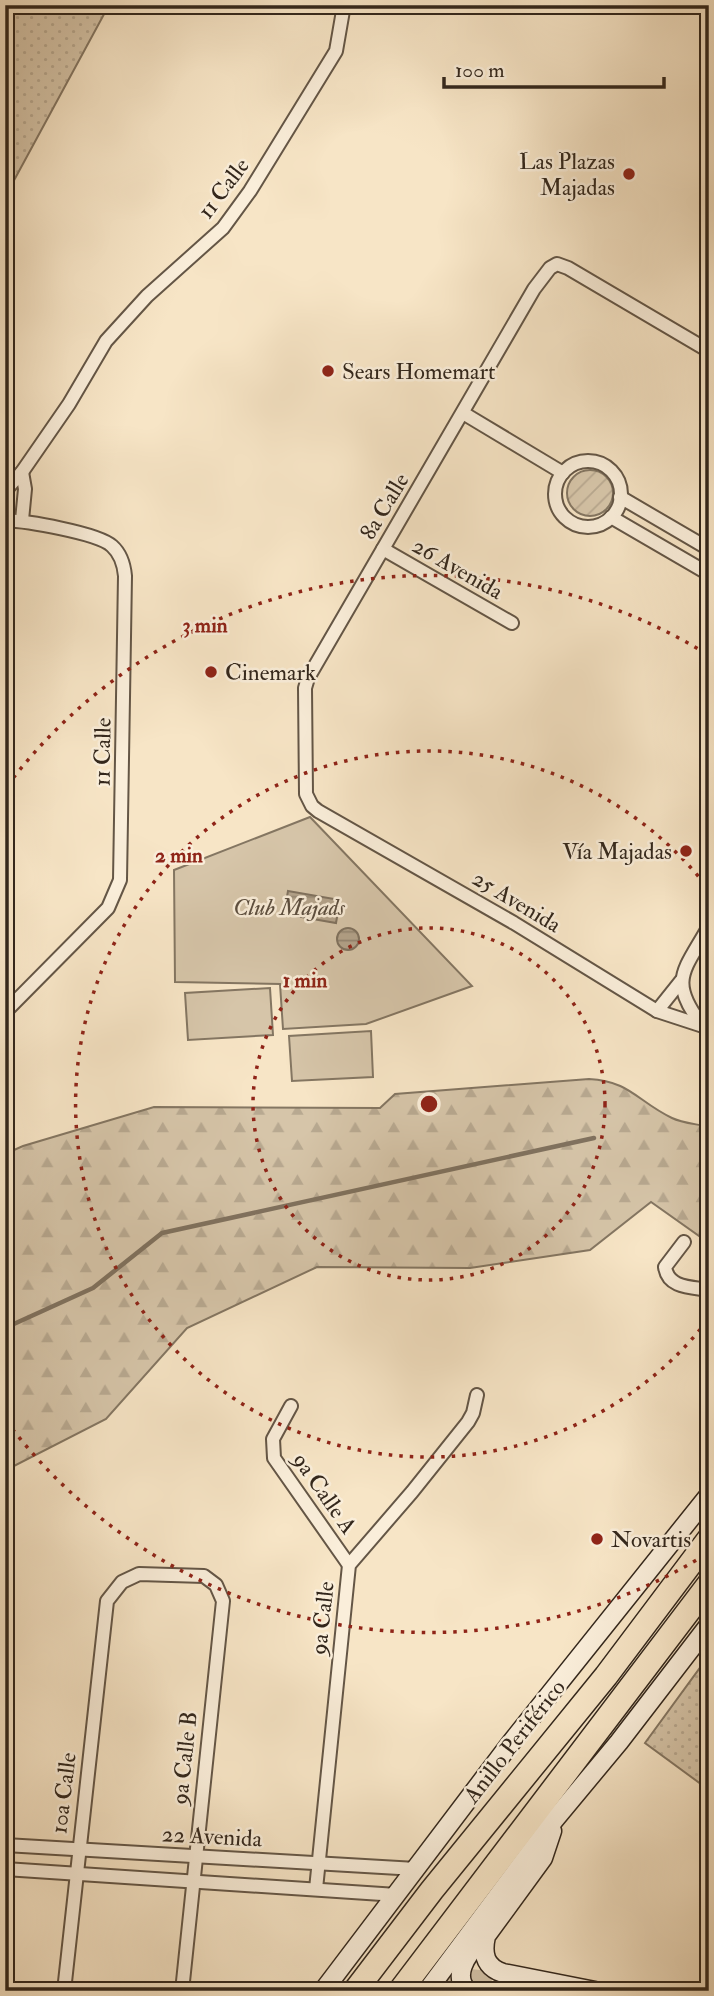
<svg xmlns="http://www.w3.org/2000/svg" width="714" height="1996" viewBox="0 0 714 1996" font-family="'IM FELL Double Pica',serif">
	<defs>
		<pattern id="grass-dots" width="8" height="8" patternUnits="userSpaceOnUse" patternTransform="scale(1.75)"><rect width="8" height="8" fill="#d6c5a9"/><path d="M2 2h.1M6 6h.1" fill="none" stroke="#b8a991" stroke-width="1.8" stroke-linecap="round"/></pattern>
		<pattern id="forest-firs" width="22" height="20" patternUnits="userSpaceOnUse" patternTransform="scale(1.75)"><rect width="22" height="20" fill="#d6c5a9"/><path d="M5 1l3.5 6h-7zM16 11l3.5 6h-7z" fill="#b8a991"/></pattern>
		<pattern id="garden-furrows" width="10" height="10" patternUnits="userSpaceOnUse" patternTransform="scale(1.75)"><rect width="10" height="10" fill="#d6c5a9"/><path d="M-1 1l2-2M0 10L10 0M9 11l2-2" fill="none" stroke="#b8a991"/></pattern>
		<pattern id="water-rules" width="6" height="5" patternUnits="userSpaceOnUse" patternTransform="scale(1.75)"><rect width="6" height="5" fill="#b4a48c"/><path d="M0 2.5h6" fill="none" stroke="#938672"/></pattern>
	</defs>
	<rect width="100%" height="100%" fill="#f7e5c6"/>
	<filter id="stains"><feTurbulence type="fractalNoise" baseFrequency=".00286" numOctaves="4"/><feColorMatrix values="0 0 0 0 .2 0 0 0 0 .09 0 0 0 0 .02 0 0 0 .5 -.17"/></filter>
	<radialGradient id="worn" r=".72"><stop offset=".6" stop-color="#630" stop-opacity="0"/><stop offset="1" stop-color="#630" stop-opacity=".3"/></radialGradient>
	<!-- grass -->
	<g fill="url(#grass-dots)" stroke="#847662" stroke-width="2">
		<polygon points="5,5 109,5 5,197"/>
		<polygon points="702,1665 709,1670 709,1790 645,1743"/>
	</g>
	<!-- forest -->
	<path fill="url(#forest-firs)" stroke="#847662" stroke-width="2" d="M589 1079C630 1081 638 1102 672 1118 682 1123 697 1124 709 1127V1243L651 1202 590 1250 470 1268 317 1267 187 1328 106 1419 14 1466 5 1467V1154L23 1146 154 1107 380 1108 395 1094Z"/>
	<!-- park -->
	<g fill="#d6c5a9" stroke="#847662" stroke-width="2">
		<polygon points="310,817 472,986 366,1024 283,1029 280,984 175,982 174,870"/>
		<polygon points="270,988 273,1035 188,1040 185,993"/>
		<polygon points="371,1031 373,1077 292,1081 289,1036"/>
	</g>
	<!-- garden -->
	<circle fill="url(#garden-furrows)" stroke="#847662" stroke-width="2" cx="590" cy="493" r="23"/>
	<!-- water -->
	<g fill="url(#water-rules)" stroke="#80725f" stroke-width="2">
		<polygon points="288,891 340,900 336,923 284,914"/>
		<circle cx="348" cy="939" r="11"/>
	</g>
	<g fill="none" stroke-linecap="round" stroke-linejoin="round">
		<!-- stream -->
		<polyline stroke="#80725f" stroke-width="4.5" points="5,1328 93,1288 162,1233 594,1138"/>
		<!-- highway-tunnel -->
		<path stroke="#d0bfa4" stroke-width="23" stroke-dasharray="23 11" stroke-linecap="butt" d="M402 1991C449 1971 488 1983 536 1991"/>
		<defs>
			<g id="street">
				<polyline points="709,351 568,268 557,264 550,268 534,289 308,678 305,688 306,794 312,806 318,811 514,923 657,1011 709,1028"/>
				<polyline points="463,413 563,473"/>
				<circle cx="588" cy="494" r="33"/>
				<polyline points="22,472 25,489 22,520"/>
				<polyline points="5,491 22,472 69,404 106,341 147,296 223,228 250,191 336,51 344,5"/>
				<polyline points="620,497 709,549"/>
				<polyline points="611,517 709,574"/>
				<path d="M5 520C26 521 98 533 112 546 121 554 124 565 125 576L120 880 108 908 5 1012"/>
				<polyline points="383,549 512,623"/>
				<polyline points="657,1011 681,981"/>
				<path d="M702 1025C667 980 685 970 709 926"/>
				<path d="M684 1242 665 1267C668 1288 690 1287 709 1290"/>
				<polyline points="291,1406 273,1439 274,1458 349,1565"/>
				<polyline points="5,1845 416,1869"/>
				<polyline points="5,1869 397,1895"/>
				<polyline points="316,1889 349,1565 412,1492 468,1422 473,1413 477,1395"/>
				<polyline points="64,1991 107,1601 122,1582 139,1574 204,1576 216,1585 223,1601 182,1991"/>
			</g>
			<g id="secondary">
				<path d="M552 1831 543 1858 486 1936C482 1954 485 1967 503 1973L595 1991"/>
				<polyline points="323,1991 510,1744 709,1495"/>
				<polyline points="427,1991 555,1819 619,1742 709,1625"/>
				<path d="M468 1991C452 1977 466 1955 479 1943"/>
			</g>
			<g id="highway">
				<polyline points="355,1991 432,1890 606,1676 709,1539"/>
				<polyline points="400,1991 709,1584"/>
			</g>
		</defs>
		<!-- street casing -->
		<use href="#street" stroke="#645646" stroke-width="16"/>
		<!-- secondary casing -->
		<use href="#secondary" stroke="#33271c" stroke-width="21"/>
		<!-- highway casing -->
		<use href="#highway" stroke="#33271c" stroke-width="26"/>
		<!-- street -->
		<use href="#street" stroke="#faeeda" stroke-width="12"/>
		<!-- secondary -->
		<use href="#secondary" stroke="#faeeda" stroke-width="18"/>
		<!-- highway -->
		<use href="#highway" stroke="#f7e5c6" stroke-width="23"/>
	</g>
	<!-- distance rings -->
	<g fill="none" stroke="#8f2418" stroke-width="3.5" stroke-dasharray="3.5 7">
		<circle cx="429" cy="1104" r="176"/>
		<path d="M707 1321A353 353 0 1 1 707 887"/>
		<path d="M705 1555A529 529 0 0 1 7 1422M7 786A529 529 0 0 1 705 653"/>
	</g>
	<!-- markers -->
	<g fill="#8f2418" stroke="#faeeda" stroke-width="2.5">
		<circle cx="629" cy="174" r="7"/>
		<circle cx="328" cy="371" r="7"/>
		<circle cx="211" cy="672" r="7"/>
		<circle cx="686" cy="851" r="7"/>
		<circle cx="597" cy="1539" r="7"/>
	</g>
	<g text-anchor="middle" stroke-width="5" stroke-linejoin="round" paint-order="stroke">
		<!-- poi labels -->
		<g font-size="23" fill="#33271c" stroke="#faeeda" text-anchor="start">
			<text x="615" y="169" text-anchor="end">Las Plazas<tspan x="615" dy="26">Majadas</tspan></text>
			<text x="342" y="379">Sears Homemart</text>
			<text x="225" y="680">Cinemark</text>
			<text x="672" y="859" text-anchor="end">Vía Majadas</text>
			<text x="611" y="1547">Novartis</text>
		</g>
		<!-- street labels -->
		<g font-size="23" fill="#33271c" stroke="#faeeda">
			<text transform="translate(223 188) rotate(-53)" y="8">11 Calle</text>
			<text transform="translate(384 506) rotate(-59)" y="8">8a Calle</text>
			<text transform="translate(458 568) rotate(30)" y="8">26 Avenida</text>
			<text transform="translate(102 752) rotate(-89)" y="8">11 Calle</text>
			<text transform="translate(517 901) rotate(31)" y="8">25 Avenida</text>
			<text transform="translate(325 1493) rotate(55)" y="8">9a Calle A</text>
			<text transform="translate(322 1618) rotate(-84)" y="8">9a Calle</text>
			<text transform="translate(514 1741) rotate(-52)" y="8">Anillo Periférico</text>
			<text transform="translate(184 1758) rotate(-84)" y="8">9a Calle B</text>
			<text transform="translate(63 1793) rotate(-83)" y="8">10a Calle</text>
			<text transform="translate(212 1836) rotate(3)" y="8">22 Avenida</text>
		</g>
		<!-- park labels -->
		<g font-size="23" font-style="italic" fill="#5c4e3f" stroke="#faeeda">
			<text x="289" y="915">Club Majads</text>
		</g>
	</g>
	<circle cx="429" cy="1104" r="10" fill="#8f2418" stroke="#faeeda" stroke-width="3.5"/>
	<g font-size="21" text-anchor="middle" font-weight="bold" fill="#8f2418" stroke="#faeeda" stroke-width="5" stroke-linejoin="round" paint-order="stroke">
		<text x="205" y="632">3 min</text>
		<text x="179" y="862">2 min</text>
		<text x="305" y="987">1 min</text>
	</g>
	<!-- margin -->
	<rect width="714" height="1996" fill="none" stroke="#f7e5c6" stroke-width="28"/>
	<rect x="7" y="7" width="700" height="1982" fill="none" stroke="#33271c" stroke-width="3.5"/>
	<rect x="14" y="14" width="686" height="1968" fill="none" stroke="#33271c" stroke-width="2"/>
	<!-- scale -->
	<path d="M444 77v10h220v-10" fill="none" stroke="#33271c" stroke-width="3.5"/>
	<text x="455" y="77" font-size="21" fill="#33271c" stroke="#faeeda" stroke-width="5" paint-order="stroke">100 m</text>
	<rect width="100%" height="100%" filter="url(#stains)"/>
	<rect width="100%" height="100%" fill="url(#worn)"/>
</svg>
